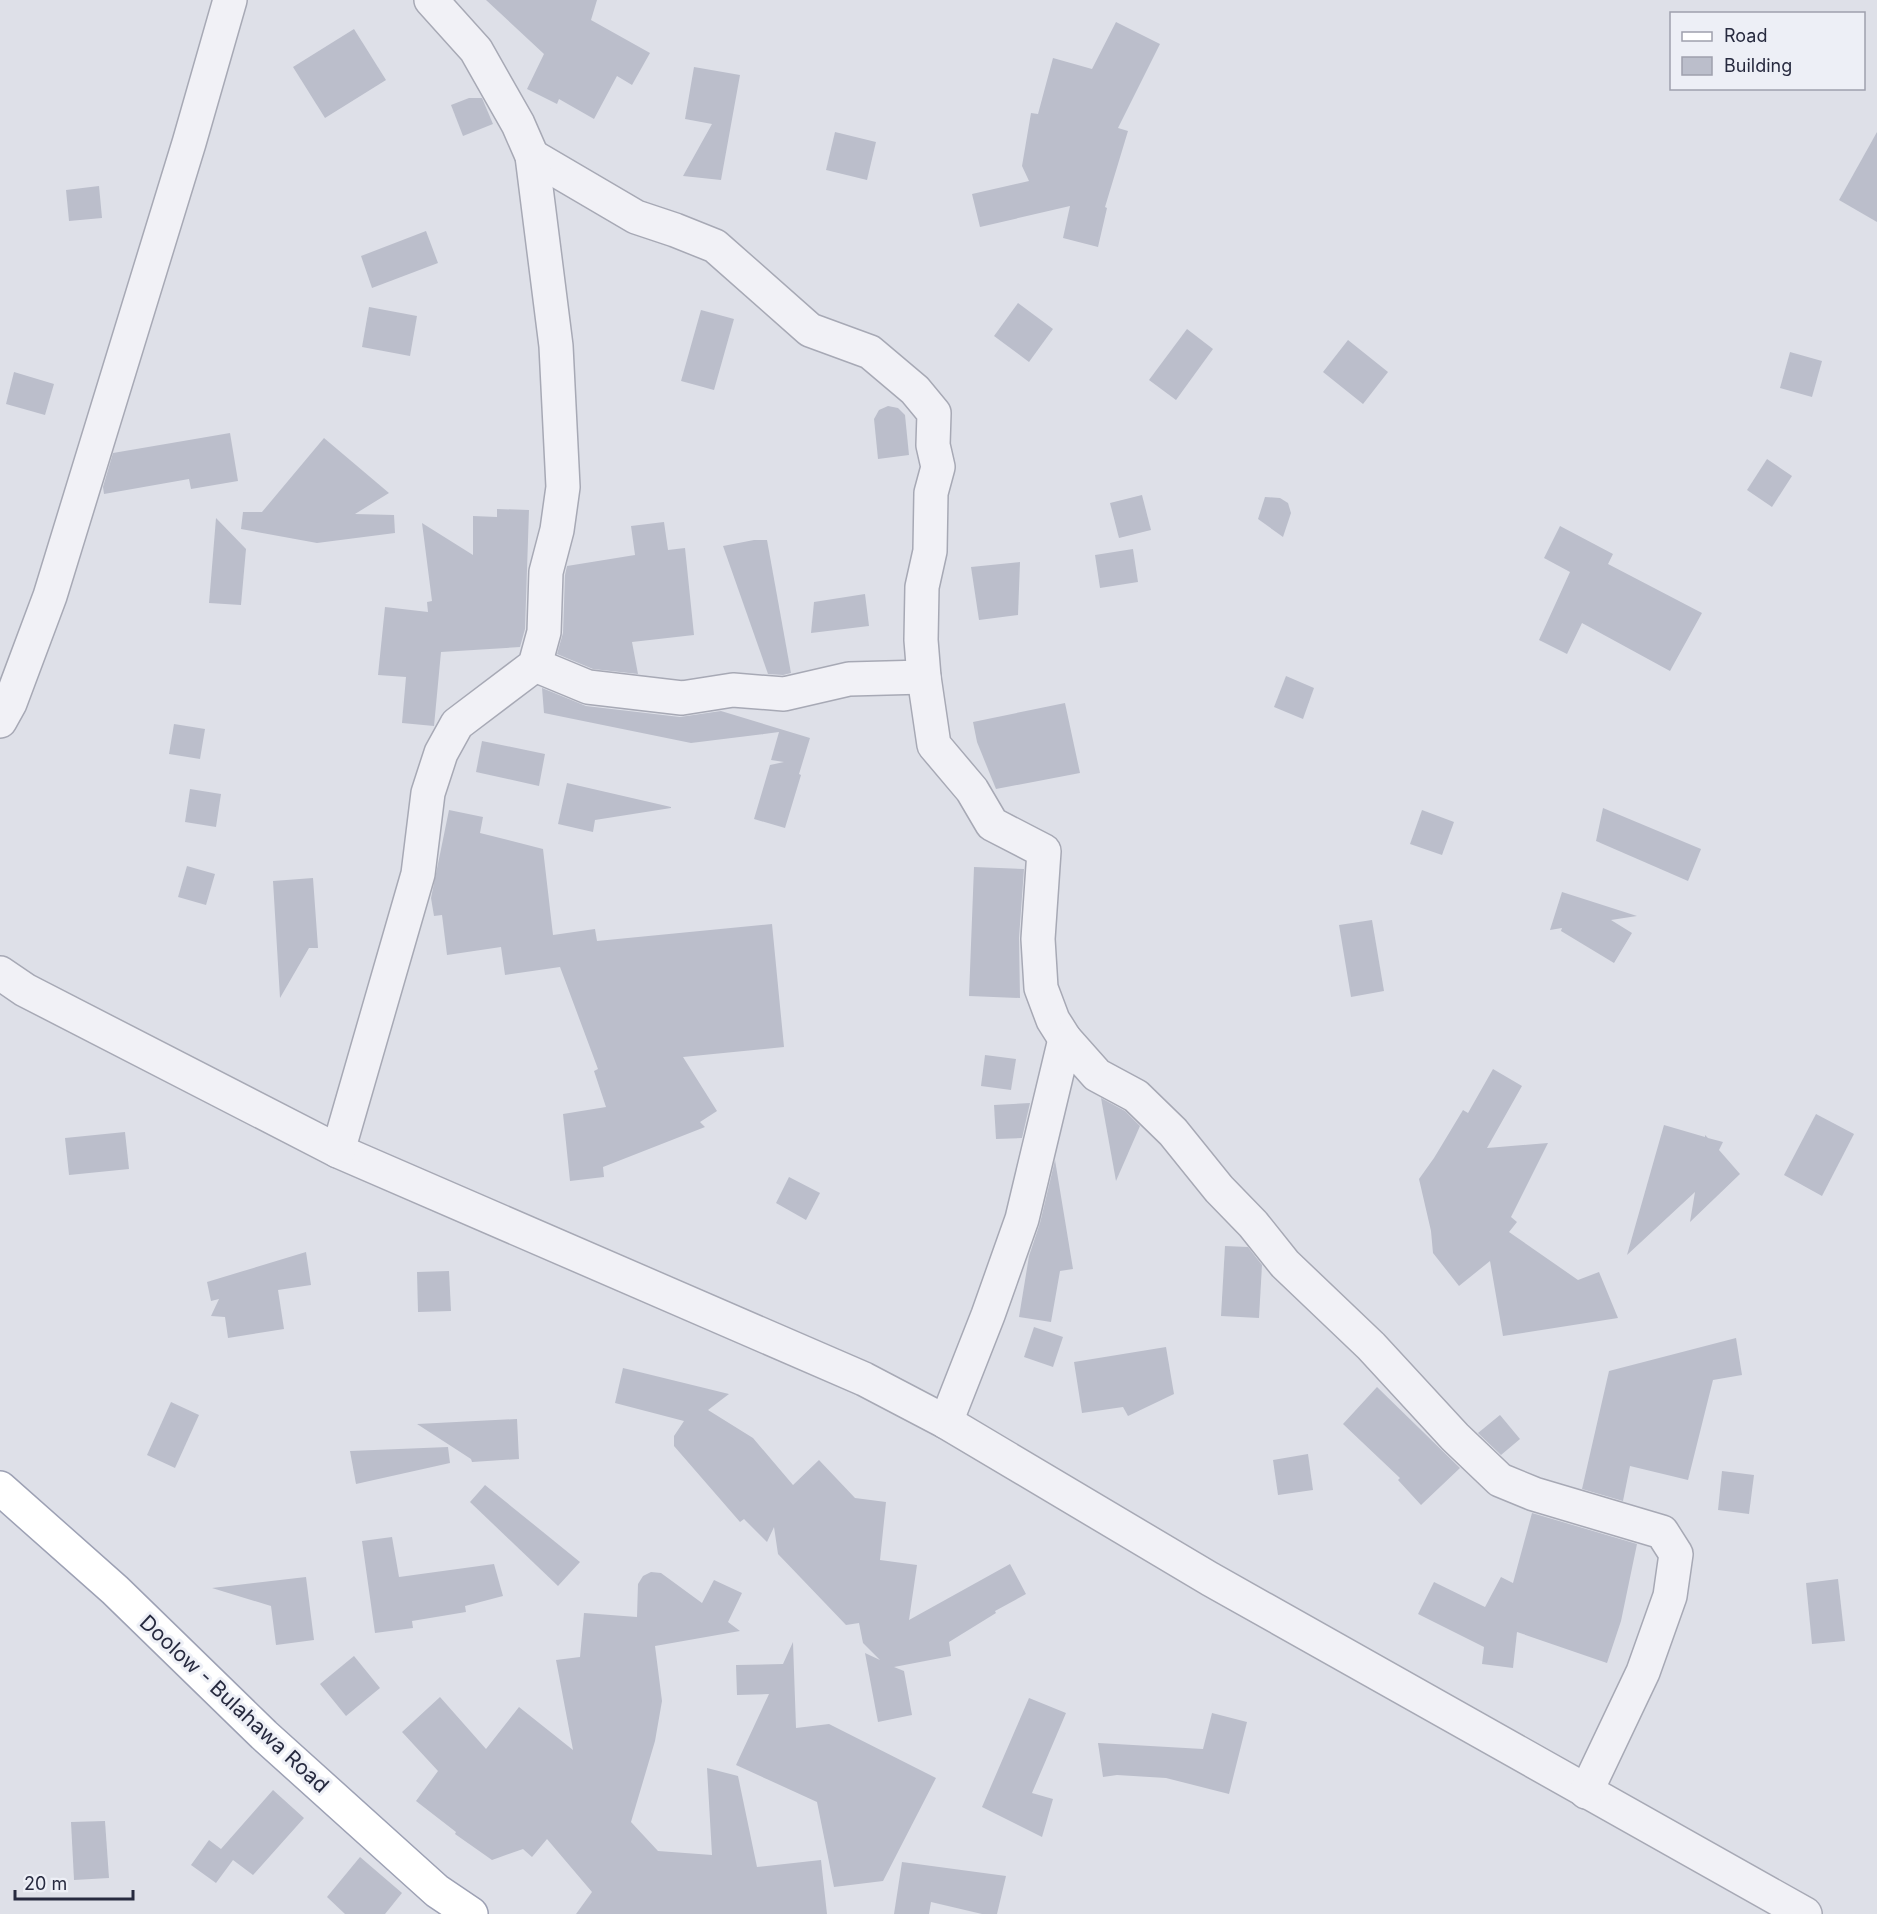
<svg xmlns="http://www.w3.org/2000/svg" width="1877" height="1914" viewBox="0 0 1877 1914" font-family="Inter,sans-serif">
	<rect width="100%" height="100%" fill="#dee0e8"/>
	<!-- building -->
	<g fill="#bbbecb">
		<polygon points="486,0 597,0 591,20 650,53 632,85 617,76 594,119 559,99 557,104 527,89 544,54"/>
		<polygon points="1116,22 1160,44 1118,128 1128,131 1105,207 1107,208 1098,247 1063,238 1070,206 980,227 972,194 1029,181 1022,166 1031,113 1038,114 1053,58 1092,69"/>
		<polygon points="354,29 386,80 325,118 293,67"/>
		<polygon points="694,67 740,75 721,180 683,176 712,124 685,119"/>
		<polygon points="469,98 482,98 493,124 463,136 451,105"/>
		<polygon points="835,132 876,142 867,180 826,170"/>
		<polygon points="1877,132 1877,222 1839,200"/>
		<polygon points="99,186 102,218 69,221 66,190"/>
		<polygon points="426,231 438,263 372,288 361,256"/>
		<polygon points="1018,303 1053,329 1029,362 994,336"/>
		<polygon points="369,307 417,316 410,356 362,347"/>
		<polygon points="701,310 734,319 714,390 681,381"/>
		<polygon points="1187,329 1213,349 1176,400 1149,380"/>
		<polygon points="1348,340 1388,372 1363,404 1323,372"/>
		<polygon points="1790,352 1822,361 1812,397 1780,388"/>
		<polygon points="14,372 54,384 45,415 6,404"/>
		<polygon points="888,406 898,408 905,415 909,455 878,459 874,419 879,410"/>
		<polygon points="230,433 238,481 191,489 189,479 104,494 103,487 113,453"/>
		<polygon points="324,438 389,493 355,514 394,515 395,533 317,543 241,529 243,512 262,512"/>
		<polygon points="1767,459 1792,476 1772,507 1747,490"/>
		<polygon points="1142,495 1151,530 1119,538 1110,503"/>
		<polygon points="1265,497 1280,498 1288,503 1291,513 1283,537 1258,519"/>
		<polygon points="497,509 529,510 525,629 520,647 441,652 434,726 402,723 406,677 378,675 385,607 428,612 427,602 432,601 422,523 473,555 473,516 497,517"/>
		<polygon points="216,518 246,549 241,605 209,603"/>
		<polygon points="664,522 668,550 685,548 694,635 632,642 638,674 593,669 557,654 563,633 565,575 567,566 635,555 631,526"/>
		<polygon points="1560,526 1613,554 1608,564 1702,613 1670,671 1582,623 1567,654 1539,640 1570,572 1544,558"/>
		<polygon points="754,540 767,540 791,673 783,675 768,674 723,546"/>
		<polygon points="1133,549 1138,582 1100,588 1095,555"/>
		<polygon points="1020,562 1018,615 979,620 971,567"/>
		<polygon points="865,594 869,626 811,633 814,602"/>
		<polygon points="1286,676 1314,688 1303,719 1274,707"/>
		<polygon points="542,688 586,706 680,717 721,711 810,738 799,774 801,775 785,828 754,819 770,765 784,762 771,760 779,732 691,743 544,713"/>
		<polygon points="1065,703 1080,773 996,789 977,742 973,722"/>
		<polygon points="174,724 205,729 200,759 169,754"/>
		<polygon points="482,741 545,754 539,786 476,772"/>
		<polygon points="567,783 671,807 671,808 595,820 593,832 558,824"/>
		<polygon points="190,789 221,794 216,827 185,822"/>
		<polygon points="1603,808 1701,849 1688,881 1596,841"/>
		<polygon points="449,810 483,817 480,833 543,849 553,935 595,929 597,941 772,924 784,1047 683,1057 717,1111 700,1122 705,1127 603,1167 604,1177 570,1181 563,1114 606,1107 594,1071 598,1069 560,967 505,975 501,947 447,955 442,915 434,916 431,898"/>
		<polygon points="1422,810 1454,822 1442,855 1410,844"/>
		<polygon points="187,866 215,874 206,905 178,897"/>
		<polygon points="974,867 1024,869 1019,938 1020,998 969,996"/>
		<polygon points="313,878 318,948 309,948 280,998 273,881"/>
		<polygon points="1562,892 1637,916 1611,920 1632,933 1614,963 1561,931 1562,928 1550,930"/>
		<polygon points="1372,920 1384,991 1351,997 1339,925"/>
		<polygon points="985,1055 1016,1059 1011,1090 981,1086"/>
		<polygon points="1493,1069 1522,1086 1487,1148 1548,1143 1511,1217 1517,1222 1509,1232 1578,1280 1599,1272 1618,1318 1503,1336 1490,1261 1459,1286 1433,1253 1431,1231 1419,1179 1434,1158 1463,1110 1468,1113"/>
		<polygon points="1101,1098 1125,1111 1140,1126 1116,1181"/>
		<polygon points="1030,1103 1022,1138 996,1139 994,1105"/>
		<polygon points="1816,1114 1854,1134 1822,1196 1784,1175"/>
		<polygon points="1664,1125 1705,1137 1705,1135 1708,1138 1723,1142 1719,1150 1740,1174 1690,1222 1695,1192 1627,1255"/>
		<polygon points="125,1132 129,1169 69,1175 65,1138"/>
		<polygon points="1055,1160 1073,1269 1060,1271 1051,1322 1019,1317 1029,1256 1040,1223"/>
		<polygon points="789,1177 820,1193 806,1220 776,1203"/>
		<polygon points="1225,1246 1248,1247 1262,1265 1259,1318 1221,1316"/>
		<polygon points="306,1252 311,1285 278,1290 284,1329 228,1338 225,1317 211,1316 219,1299 211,1301 207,1282"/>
		<polygon points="449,1271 451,1311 418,1312 417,1272"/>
		<polygon points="1034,1327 1063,1337 1053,1367 1024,1357"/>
		<polygon points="1736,1338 1742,1375 1713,1380 1688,1480 1630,1466 1623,1501 1582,1489 1609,1371"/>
		<polygon points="1166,1347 1174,1394 1128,1416 1123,1407 1082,1413 1074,1362"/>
		<polygon points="623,1368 729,1394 708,1410 753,1438 793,1485 819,1460 855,1498 886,1502 880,1560 917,1565 909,1620 1010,1564 1026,1594 995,1611 996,1613 949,1642 951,1656 894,1667 904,1671 912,1715 878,1722 865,1653 880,1660 863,1643 859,1623 846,1625 778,1554 774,1527 767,1542 744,1519 740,1522 674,1446 674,1436 684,1421 615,1403"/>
		<polygon points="1377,1387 1460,1468 1421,1505 1398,1480 1400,1478 1343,1424"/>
		<polygon points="171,1402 199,1415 175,1468 147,1455"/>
		<polygon points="1500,1415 1520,1439 1501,1455 1478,1433"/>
		<polygon points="517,1419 519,1459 472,1462 471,1459 417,1424"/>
		<polygon points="448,1447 450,1463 356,1484 350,1451"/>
		<polygon points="1308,1454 1313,1490 1278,1495 1273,1460"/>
		<polygon points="1722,1471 1754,1475 1749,1514 1718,1510"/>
		<polygon points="485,1485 580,1562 558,1586 470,1502"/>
		<polygon points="1532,1513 1637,1544 1621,1621 1607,1663 1517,1632 1513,1668 1482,1664 1484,1647 1418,1614 1434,1582 1485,1607 1501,1577 1513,1583"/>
		<polygon points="392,1537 399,1577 494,1564 503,1596 465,1606 466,1612 412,1621 413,1628 375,1633 362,1541"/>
		<polygon points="651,1572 661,1573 702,1603 714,1580 742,1593 728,1622 740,1631 655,1646 662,1701 655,1741 631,1822 658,1851 712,1855 707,1768 738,1776 757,1867 821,1860 827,1914 576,1914 592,1892 547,1839 532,1857 523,1849 492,1860 455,1834 456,1832 416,1801 438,1771 402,1732 440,1697 486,1749 519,1707 573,1750 556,1660 580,1657 584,1613 637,1617 638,1584 643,1576"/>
		<polygon points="306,1577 314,1640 276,1645 271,1606 212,1588"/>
		<polygon points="1838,1579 1845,1641 1812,1644 1806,1583"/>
		<polygon points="793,1642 796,1728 829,1724 936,1778 883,1881 834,1887 817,1802 736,1765 769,1694 737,1695 736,1665 783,1664"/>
		<polygon points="354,1656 380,1688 346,1716 320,1684"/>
		<polygon points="1029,1698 1066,1713 1032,1793 1053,1799 1042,1837 982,1807"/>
		<polygon points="1212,1713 1247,1722 1229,1794 1166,1778 1117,1775 1103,1777 1098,1743 1203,1749"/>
		<polygon points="273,1790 304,1818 253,1875 233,1860 216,1883 191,1865 209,1840 221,1849"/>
		<polygon points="105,1821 109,1878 74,1880 71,1822"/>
		<polygon points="360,1857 402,1893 385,1914 345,1914 327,1897"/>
		<polygon points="902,1862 1006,1876 997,1914 982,1914 931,1902 929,1914 894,1914"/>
	</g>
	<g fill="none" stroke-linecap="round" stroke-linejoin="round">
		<defs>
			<g id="minor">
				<polyline points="532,156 636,217 675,230 715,246 810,330 870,352 915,390 934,413 933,445 938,467 931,493 930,551 922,587 921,640 924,677 934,745 972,790 992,824 1044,851 1038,939 1041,988 1053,1020 1065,1039"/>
				<polyline points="535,665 588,687 682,698 733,690 784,694 849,679 924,677"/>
				<polyline points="0,721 10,703 50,596 189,143 230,0"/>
				<polyline points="0,973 25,990 338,1151 864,1379 946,1422 1210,1579 1805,1914"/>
				<polyline points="338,1151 418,874 428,793 441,753 457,724 535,665 544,632 546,572 557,530 563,487 556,346 532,156 518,124 476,50 431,0"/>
				<polyline points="946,1422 988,1315 1022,1219 1065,1039 1097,1075 1136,1096 1173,1132 1219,1189 1253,1224 1285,1264 1371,1346 1455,1437 1500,1480 1534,1494 1662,1532 1676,1554 1670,1596 1643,1672 1586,1792"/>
			</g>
			<polyline id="major" points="0,1488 115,1590 264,1735 437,1891 471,1914"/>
		</defs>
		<!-- minor casing -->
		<use href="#minor" stroke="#a7a9b5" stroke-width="36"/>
		<!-- major casing -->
		<use href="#major" stroke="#9da1b4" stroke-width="36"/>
		<!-- minor -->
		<use href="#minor" stroke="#f1f1f6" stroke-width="33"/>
		<!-- major -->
		<use href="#major" stroke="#fff" stroke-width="33"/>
	</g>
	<g text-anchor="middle" stroke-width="6" stroke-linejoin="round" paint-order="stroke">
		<!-- street labels -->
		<g font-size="21" fill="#272a3f" stroke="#edeff6">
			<text transform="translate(234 1704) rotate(43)" y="7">Doolow - Bulahawa Road</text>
		</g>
	</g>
	<!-- legend -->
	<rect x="1670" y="12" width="195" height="78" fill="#edeff6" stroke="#9ea0ad" stroke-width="1.5"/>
	<rect x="1682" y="32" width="30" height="9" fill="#ffffff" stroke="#9ea0ad" stroke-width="1.5"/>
	<text x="1724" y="42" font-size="18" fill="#272a3f">Road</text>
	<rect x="1682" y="57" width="30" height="18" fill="#bbbecb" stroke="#9ea0ad" stroke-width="1.5"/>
	<text x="1724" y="72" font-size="18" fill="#272a3f">Building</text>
	<!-- scale -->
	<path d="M15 1890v9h118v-9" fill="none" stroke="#272a3f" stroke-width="3"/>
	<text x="24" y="1890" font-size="18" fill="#272a3f" stroke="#edeff6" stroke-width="4.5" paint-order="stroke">20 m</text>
</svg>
